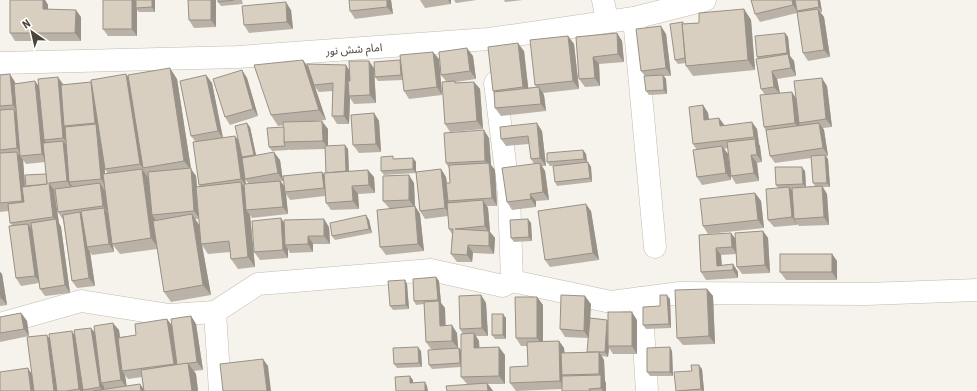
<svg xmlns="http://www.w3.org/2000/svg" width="977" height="391" viewBox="0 0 977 391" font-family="'Roboto Condensed','Noto Sans Arabic',sans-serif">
	<rect width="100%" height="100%" fill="#f6f3ec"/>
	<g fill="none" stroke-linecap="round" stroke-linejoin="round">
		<defs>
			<g id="minor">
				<polyline points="603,0 607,21"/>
				<polyline points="634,18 655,247"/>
				<polyline points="0,63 238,57 489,39 634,18 705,0"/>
				<polyline points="495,83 509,195 512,281"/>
				<polyline points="641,298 647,391"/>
				<polyline points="215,312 220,391"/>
				<polyline points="0,324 81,301 169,315 215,312 258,284 431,270 503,286 512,281 611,302 680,293 867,294 977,290"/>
			</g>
		</defs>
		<!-- minor casing -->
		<use href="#minor" stroke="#c2bbae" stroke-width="23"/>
		<!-- minor -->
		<use href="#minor" stroke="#fff" stroke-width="22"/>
	</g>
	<!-- wall -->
	<g fill="#bab2a6" fill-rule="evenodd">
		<polygon points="10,0 45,0 48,5 48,9 81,17 81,41 15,41 10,33"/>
		<polygon points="103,0 155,0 155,12 139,12 137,10 137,36 108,36 103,29"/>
		<polygon points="188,0 216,0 216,27 194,28 189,20"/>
		<polygon points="218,0 242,0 243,4 221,6 218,2"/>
		<polygon points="349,0 391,0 393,14 355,19 350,11"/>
		<polygon points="420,0 451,0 451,4 425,8"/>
		<polygon points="454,0 477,0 456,3"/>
		<polygon points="504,0 523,0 505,2"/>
		<polygon points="751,0 820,0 822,12 820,12 824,17 830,57 808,61 803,53 797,13 760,22 755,14"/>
		<polygon points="744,9 751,20 755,70 693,76 686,66 686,63 678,64 675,60 684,24 699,23"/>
		<polygon points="291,10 293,29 249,33 244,25"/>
		<polygon points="617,33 622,41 624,62 599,64 600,86 585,87 579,79 576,37"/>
		<polygon points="785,33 788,37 790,56 794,61 796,76 777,79 780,93 792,92 796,98 827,86 832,127 823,128 824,130 828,156 826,156 828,159 830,187 823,187 827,194 829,225 799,226 797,224 797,225 774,227 768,220 778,188 776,185 805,171 806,187 815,186 813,183 811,158 775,163 770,156 766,131 764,127 765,95 761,89 758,58 757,57"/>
		<polygon points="666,34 671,76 664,76 666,79 667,94 649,95 646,91 645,76 641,71"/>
		<polygon points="568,36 574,44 579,89 543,93 544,95 546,111 501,116 495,108 494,92 493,91 524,51 528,88 536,87 535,85"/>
		<polygon points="473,56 476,79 455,82 456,83 474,82 480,89 483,129 450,132 445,124 446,81 441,75"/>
		<polygon points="439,59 442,95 409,99 404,91 403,80 378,81 375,77 400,60 401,62"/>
		<path d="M303 60 308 68 349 70 374 68 376 103 354 104 350 98 349 124H337L332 116 333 91 319 92 315 87 326 120 315 121 328 129V146L348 149 349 171 374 177 375 193 358 194 359 209 331 210 326 203 325 196 290 200 286 194 288 214 252 218 250 215 255 267 238 269 231 259 230 252 208 254 202 245 211 295 171 302 164 292 157 249 120 254 113 245 114 252 92 255 90 252 95 286 77 288 72 281 63 220 58 212 54 190 59 223 61 227 70 293 45 296 40 289 39 283 21 286 16 278 13 226 10 223 9 211 0 212V75L15 82V83L39 87 91 82 128 77 177 79 191 169 196 176 197 186H200L199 185 195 141 191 136 206 75 212 83 223 137 238 140 250 127 256 155 280 160 283 181H281L284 186 322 172 324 174 326 173 325 149 289 150 288 149V150L272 151 269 147 284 127V125L278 126 271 115ZM20 156 26 164 45 162 46 174 25 187 23 160ZM105 169 108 174H105ZM245 179 249 184H246ZM195 219H199L200 232 199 225Z"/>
		<polygon points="242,70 247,78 258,116 230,125 225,117"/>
		<path d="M703 105 708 113 709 120 719 118 724 125 757 129 762 162 757 163 759 181 736 184 731 176V180L702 185 697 177V150L693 144ZM728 148 730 172 728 154 724 149Z"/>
		<polygon points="374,113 379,121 381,152 359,153 353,145"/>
		<polygon points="542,131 546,166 542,166 545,171 549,200 536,201 536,207 512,210 507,202 534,164 531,159 529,144 506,146 501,139"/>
		<polygon points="489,138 491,165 495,170 497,206 487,206 488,208 490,232 495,238 494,254 473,253 472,262 457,262 451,254 452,234 449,229 448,216 425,219 420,211 416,173 384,175 381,171 395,159 413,158 416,162 416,172 441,169 446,177 447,183 450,183 449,168 446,163"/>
		<polygon points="583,150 586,154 587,162 588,162 591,167 592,182 557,186 555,182 566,165 550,166 547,162"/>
		<polygon points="414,183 415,206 420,214 424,251 386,255 380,247 389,208 383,201"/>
		<polygon points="755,193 761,201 764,228 708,234 703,226"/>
		<polygon points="591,211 599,260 550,267 545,260"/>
		<polygon points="366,215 369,220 372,233 335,240 332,236"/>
		<polygon points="281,218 284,223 329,227 330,244 313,244 313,252 290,253 288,249 288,258 260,260 254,252"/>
		<polygon points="528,219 531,223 532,241 514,242 511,238"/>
		<polygon points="763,231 768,238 770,273 742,274 737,267 736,254 721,255 722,265 733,264 738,272 738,278 706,280 701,272 699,235 731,233 736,239"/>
		<polygon points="832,254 837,261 837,280 786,280 780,272"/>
		<polygon points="0,272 2,274 7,305 0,306"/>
		<polygon points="436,277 439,281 441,303 445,308 445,326 457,333 458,348 461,350 463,334 460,329 481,295 486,303 488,336 476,336 479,341 479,348 505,355 505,384 488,384 493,391 447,391 474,384 467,384 461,377 461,367 432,369 429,365 446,349 431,349 426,342 424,304 416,305 414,301"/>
		<polygon points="405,280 407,284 409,309 393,310 390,306"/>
		<polygon points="707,289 713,296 715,344 683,345 677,338"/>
		<polygon points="537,297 543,305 543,341 559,341 564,348 565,353 588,352 588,338 565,337 560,329 591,304 590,318 607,320 637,320 637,354 613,354 609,348 608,357 602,356 604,360 605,381 606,383 606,391 562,391 562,389 516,391 510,383 528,366 527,346 521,346 516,338"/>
		<polygon points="670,299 671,328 646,329 643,325 660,306"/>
		<polygon points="21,313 27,321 29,336 0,342 0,317"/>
		<path d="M191 316 196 324 203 370 194 371 196 374 198 391H0L32 374 50 339 75 337 94 332 119 330 120 337 136 335 167 319 172 326ZM125 375 128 379 142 377 143 389 140 384 126 386Z"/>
		<polygon points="506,318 506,339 495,339 492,335"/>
		<polygon points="421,351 422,367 397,368 394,364"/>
		<polygon points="672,351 673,376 650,376 647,372"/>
		<polygon points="702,369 704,391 676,391 692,371"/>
	</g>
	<!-- shaded-wall -->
	<g fill="#979187">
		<polygon points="43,0 45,0 48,5 48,17 43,9"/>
		<polygon points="132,0 137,0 136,8 137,10 137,36 132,29"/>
		<polygon points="152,0 155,0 155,12 152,7"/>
		<polygon points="211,0 216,0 216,27 211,20"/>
		<polygon points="387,0 391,0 393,14 387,7"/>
		<polygon points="448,0 451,0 451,4"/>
		<polygon points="792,0 796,0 797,11 793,5"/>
		<polygon points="818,0 820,0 822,12 819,7"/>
		<polygon points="286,2 291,10 293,29 287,22"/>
		<polygon points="744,9 751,20 755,70 748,60"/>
		<polygon points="818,9 824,17 830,57 824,50"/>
		<polygon points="76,10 81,17 81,41 75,33"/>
		<polygon points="661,26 666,34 671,76 666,68"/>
		<polygon points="617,33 622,41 624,62 618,54"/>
		<polygon points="785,33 788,37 790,56 794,61 796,76 791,68 787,53"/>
		<polygon points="568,36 574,44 579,89 573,81"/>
		<polygon points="518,43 524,51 529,94 523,87"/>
		<polygon points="467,48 473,56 476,79 470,71"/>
		<polygon points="433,52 439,59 442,95 437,87"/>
		<polygon points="593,57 599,64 600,86 595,78"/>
		<polygon points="303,60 310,70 314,85 315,87 326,120 319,110"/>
		<polygon points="400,60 403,65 404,79 401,75"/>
		<polygon points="369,61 374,68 376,103 370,95"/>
		<polygon points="346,65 351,73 349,96 350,98 349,124 344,116"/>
		<polygon points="170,68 177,79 191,169 196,176 200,219 194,211 191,170 184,161"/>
		<polygon points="242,70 247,78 258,116 253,109"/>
		<polygon points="772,71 777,79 780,94 774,87"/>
		<polygon points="10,74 15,82 18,113 13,105"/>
		<polygon points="126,74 134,85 143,168 147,174 140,164"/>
		<polygon points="206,75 212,83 223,139 218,131"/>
		<polygon points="663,75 666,79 667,94 664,90"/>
		<polygon points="58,77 63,84 67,125 64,126 67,129 69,146 63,138"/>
		<polygon points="822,78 827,86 832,127 826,119"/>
		<polygon points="35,81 41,89 44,140 46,143 47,162 42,154"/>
		<polygon points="91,82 102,132 106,187 101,179 96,125 95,123"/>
		<polygon points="474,82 480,89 483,129 477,121"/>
		<polygon points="539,87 544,95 546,111 541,104"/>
		<polygon points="792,92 797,100 800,131 795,123"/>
		<polygon points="703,105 708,113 710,128 704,120"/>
		<polygon points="14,109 19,117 22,156 17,148"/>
		<polygon points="374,113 379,121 381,152 376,144"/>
		<polygon points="719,118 725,126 720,126"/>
		<polygon points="322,121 328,129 328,148 323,141"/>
		<polygon points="752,122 757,129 759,145 754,137"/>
		<polygon points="247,123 250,127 257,160 254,155"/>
		<polygon points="537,123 542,131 546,166 540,158"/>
		<polygon points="819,123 824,130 828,156 823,148"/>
		<polygon points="484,130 489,138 491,165 495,170 497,206 492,198 490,166 485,161"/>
		<polygon points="235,136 241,143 246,186 241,179"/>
		<polygon points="755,139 760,146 762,162 757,155"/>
		<polygon points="63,141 69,148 69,182 72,186 72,189 67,181"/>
		<polygon points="345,145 348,149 349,178 346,174"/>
		<polygon points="722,146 728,154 731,180 726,173"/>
		<polygon points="583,150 586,154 587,163 584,159"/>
		<polygon points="17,152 23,160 27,209 22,201"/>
		<polygon points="274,152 280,160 283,181 278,173"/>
		<polygon points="751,155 757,163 759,181 754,173"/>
		<polygon points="825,155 828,159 830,187 827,183"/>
		<polygon points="413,158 416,162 416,173 413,169"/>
		<polygon points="588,162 591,167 592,182 590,178"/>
		<polygon points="540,163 545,171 549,200 543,192"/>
		<polygon points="802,167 805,171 806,188 803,184"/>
		<polygon points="142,169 149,179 152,215 155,219 159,249 151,238"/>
		<polygon points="441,169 446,177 449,201 448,201 449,203 450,216 445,208"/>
		<polygon points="368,170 374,177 375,193 369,185"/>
		<polygon points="322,172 327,179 329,196 324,188"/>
		<polygon points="409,175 414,183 415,208 409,200"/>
		<polygon points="280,181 286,188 285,192 286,194 288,214 283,207"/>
		<polygon points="241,182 248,193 246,210 250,215 255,267 248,257"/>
		<polygon points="49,183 54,190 59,223 61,227 70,293 65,285 56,221 53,217"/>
		<polygon points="100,183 105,191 109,214 103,206"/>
		<polygon points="352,186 358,194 359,209 353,201"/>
		<polygon points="822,186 827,194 829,225 824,217"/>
		<polygon points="789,187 795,195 794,219 797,224 797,225 792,217"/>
		<polygon points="755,193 761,201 764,228 758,220"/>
		<polygon points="530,194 536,201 536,207 531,199"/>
		<polygon points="483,200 488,208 490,232 495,238 494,254 489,246 489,233 485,226"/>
		<polygon points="586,204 591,211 599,260 593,253"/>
		<polygon points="415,206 420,214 424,251 418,244"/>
		<polygon points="104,208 109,215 112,244 113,245 114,252 109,244"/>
		<polygon points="80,212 86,220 87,247 90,252 95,286 89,278"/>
		<polygon points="192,214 199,225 202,243 201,244 202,245 211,295 203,285"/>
		<polygon points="366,215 369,220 372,233 369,229"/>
		<polygon points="281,218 286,226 285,245 288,249 288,258 283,250"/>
		<polygon points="324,219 329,227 330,244 324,236"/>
		<polygon points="528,219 531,223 532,241 529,237"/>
		<polygon points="28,224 33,231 40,283 35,276"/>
		<polygon points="763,231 768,238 770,273 765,265"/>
		<polygon points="731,233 736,240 737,254 732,247"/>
		<polygon points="308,236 313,244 313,252 308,244"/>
		<polygon points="468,245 473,253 472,262 467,255"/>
		<polygon points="716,248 721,255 722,271 717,266"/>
		<polygon points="832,254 837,261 837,280 832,272"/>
		<polygon points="733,264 738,272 738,278 733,270"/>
		<polygon points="0,272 2,274 7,305 1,298 0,289"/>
		<polygon points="436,277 439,281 441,303 445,308 446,333 440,326 439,302 438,300"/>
		<polygon points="405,280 407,284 409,309 406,305"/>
		<polygon points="707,289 713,296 715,344 709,336"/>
		<polygon points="481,295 486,303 488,336 482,328"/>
		<polygon points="667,295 670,299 671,328 669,324"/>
		<polygon points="585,296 591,304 589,338 584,331"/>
		<polygon points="537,297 543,305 543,346 537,338"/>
		<polygon points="632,312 637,320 637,354 632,346"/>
		<polygon points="21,313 27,321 29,336 24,329"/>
		<polygon points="503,314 506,318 506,339 503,335"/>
		<polygon points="191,316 196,324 203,370 197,362"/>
		<polygon points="167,319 173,327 179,371 174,364"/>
		<polygon points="607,320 608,346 609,348 608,357 605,352"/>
		<polygon points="113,323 119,330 124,371 122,371 125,375 127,388 121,380"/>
		<polygon points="452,325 457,333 458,348 452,341"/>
		<polygon points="91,328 97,335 101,383 104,386 104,391 102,391 100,387"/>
		<polygon points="72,331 77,339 83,390 84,391 80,391 79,389"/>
		<polygon points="474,333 479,341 480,355 474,348"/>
		<polygon points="47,335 52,342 59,391 54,391"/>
		<polygon points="559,341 564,348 565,375 562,375 565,380 566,389 560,381"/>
		<polygon points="418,347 421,351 422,367 419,363"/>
		<polygon points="499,347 505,355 505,384 499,376"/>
		<polygon points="670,347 672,351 673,376 670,372"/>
		<polygon points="459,348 462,352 463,367 460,363"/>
		<polygon points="599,352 604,360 605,381 606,383 606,391 603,391 601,388 601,375 599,374"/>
		<polygon points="263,359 268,366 271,391 267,391"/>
		<polygon points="188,363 196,374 198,391 192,391"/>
		<polygon points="699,365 702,369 704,391 703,391 701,389"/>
		<polygon points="28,368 33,376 35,391 31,391"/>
		<polygon points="410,376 413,380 413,388 410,383"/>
		<polygon points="425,382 427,386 428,391 425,391"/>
		<polygon points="487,383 493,391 488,391"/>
		<polygon points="140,384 145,391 141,391"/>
	</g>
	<!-- building -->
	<g fill="#d8cfc1" stroke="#979187">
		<polygon points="10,0 43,0 43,9 76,10 75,33 10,33"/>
		<rect x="103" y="0" width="29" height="29"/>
		<polygon points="136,0 152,0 152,7 136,8"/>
		<polygon points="188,0 211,0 211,20 189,20"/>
		<polygon points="218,0 234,0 218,2"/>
		<polygon points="349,0 387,0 387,7 350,11"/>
		<polygon points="751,0 792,0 793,5 755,14"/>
		<polygon points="795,0 818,0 819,7 797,11"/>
		<polygon points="286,2 287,22 244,25 242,6"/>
		<polygon points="744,9 748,60 686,66 682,24 699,23 699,13"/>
		<polygon points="818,9 824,50 803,53 797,12"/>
		<polygon points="683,22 683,24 682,24 685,58 675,60 670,24"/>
		<polygon points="661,26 666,68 641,71 636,29"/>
		<polygon points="617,33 618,54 593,57 595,78 579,79 576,37"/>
		<polygon points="785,33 787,53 757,57 755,36"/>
		<polygon points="568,36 573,81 535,85 530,40"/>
		<polygon points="518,43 523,87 493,91 488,47"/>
		<polygon points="467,48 470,71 441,75 439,52"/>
		<polygon points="433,52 437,87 404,91 400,55"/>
		<polygon points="788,54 791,68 772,71 774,87 761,89 756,59"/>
		<polygon points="303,60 319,110 271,115 254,65"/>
		<polygon points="400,60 401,75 375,77 374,62"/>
		<polygon points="349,61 369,61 370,95 349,96 348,81 350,81"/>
		<polygon points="307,64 346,65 344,116 332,116 333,83 314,85"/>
		<polygon points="170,68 184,161 143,168 128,75"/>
		<polygon points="242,70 253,109 225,117 213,79"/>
		<polygon points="10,74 13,105 0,106 0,75"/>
		<polygon points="126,74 140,164 105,169 91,80"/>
		<polygon points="206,75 218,131 191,136 180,81"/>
		<polygon points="663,75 664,90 646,91 644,76"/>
		<polygon points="58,77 63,138 44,140 38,79"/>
		<polygon points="822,78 826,119 799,123 794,81"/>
		<polygon points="35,81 42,154 20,156 14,84"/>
		<polygon points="455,81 455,83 474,82 477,121 445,124 442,82"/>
		<polygon points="91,82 95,123 64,126 61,85"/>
		<polygon points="539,87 541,104 495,108 494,92"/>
		<polygon points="792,92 795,123 764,127 760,95"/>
		<polygon points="703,105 704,120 719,118 720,126 752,122 754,137 693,144 689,107"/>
		<polygon points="14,109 17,148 0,150 0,110"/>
		<polygon points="374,113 376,144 353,145 351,115"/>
		<polygon points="322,121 323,141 284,142 283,122"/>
		<polygon points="247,123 254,155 242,157 235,126"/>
		<polygon points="537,123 540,158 531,159 528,136 501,139 500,127"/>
		<polygon points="819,123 823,148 770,156 766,130"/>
		<polygon points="96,124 101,179 69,182 65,127"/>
		<polygon points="284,127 284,142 285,146 269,147 267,128"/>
		<polygon points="484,130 485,161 446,163 444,133"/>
		<polygon points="235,136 241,179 199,185 193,142"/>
		<polygon points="755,139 757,155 751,155 754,173 731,176 727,142"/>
		<polygon points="63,141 67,181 49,183 53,217 10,223 8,204 24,202 22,187 47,184 43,143"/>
		<polygon points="345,145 346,171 326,173 325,146"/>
		<polygon points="722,146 726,173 697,177 693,150"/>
		<polygon points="583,150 584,159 547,162 547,153"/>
		<polygon points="17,152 22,201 0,203 0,153"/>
		<polygon points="274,152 278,173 245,179 242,158"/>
		<polygon points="825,155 827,183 813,183 811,156"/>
		<polygon points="393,156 393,159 413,158 413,169 381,171 381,157"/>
		<polygon points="588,162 590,178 555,182 553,166"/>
		<polygon points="489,163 492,198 448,201 446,183 450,183 449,165"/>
		<polygon points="540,163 543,192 530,194 531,199 507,202 502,168"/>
		<polygon points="775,167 802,167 803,184 776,185"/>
		<polygon points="191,168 194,211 152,215 148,172"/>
		<polygon points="142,169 151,238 112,244 103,174"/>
		<polygon points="441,169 445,208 420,211 416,172"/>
		<polygon points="368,170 369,185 352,186 353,201 326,203 324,173"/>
		<polygon points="322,172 324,188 285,192 283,176"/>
		<polygon points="46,174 47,184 26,186 25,175"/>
		<polygon points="409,175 409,200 383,201 383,176"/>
		<polygon points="280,181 283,207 246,210 244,184"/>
		<polygon points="241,182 248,257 231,259 229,241 201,244 196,187"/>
		<polygon points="100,183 103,206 58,212 55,189"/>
		<polygon points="822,186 824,217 794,219 792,188"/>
		<polygon points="789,187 792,217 768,220 766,189"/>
		<polygon points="755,193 758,220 703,226 700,199"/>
		<polygon points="483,200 485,226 455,229 489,231 489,246 468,245 467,255 451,254 453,229 449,229 447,203"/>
		<polygon points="586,204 593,253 545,260 538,211"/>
		<polygon points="415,206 418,244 380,247 377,210"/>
		<polygon points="104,208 109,244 87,247 81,211"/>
		<polygon points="80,212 89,278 72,281 63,215"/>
		<polygon points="192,214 203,285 164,292 153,221"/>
		<polygon points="366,215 369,229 332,236 330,223"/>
		<polygon points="281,218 283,250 254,252 252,221"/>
		<polygon points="56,219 65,285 40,289 31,223"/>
		<polygon points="324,219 324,236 308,236 308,244 285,245 284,220"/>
		<polygon points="528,219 529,237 511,238 510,220"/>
		<polygon points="28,224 35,276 16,278 9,226"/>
		<polygon points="763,231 765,265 737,267 735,233"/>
		<polygon points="731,233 732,247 716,248 717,266 733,264 733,270 701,272 699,235"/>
		<rect x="780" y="254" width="52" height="18"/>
		<polygon points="436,277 438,300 414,301 413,279"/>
		<polygon points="405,280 406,305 390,306 388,281"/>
		<polygon points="0,289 1,298 0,298"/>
		<polygon points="707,289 709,336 677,338 675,290"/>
		<polygon points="481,295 482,328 460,329 459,296"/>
		<polygon points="561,295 585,296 584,331 560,329"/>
		<polygon points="660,295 667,295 669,324 643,325 643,307 660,306"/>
		<polygon points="515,297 537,297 537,338 516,338"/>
		<polygon points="439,301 440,326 452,325 452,341 426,342 424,302"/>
		<rect x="608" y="312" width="24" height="34"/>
		<polygon points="21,313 24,329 0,333 0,317"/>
		<rect x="492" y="314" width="11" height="21"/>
		<polygon points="191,316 197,362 177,365 171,319"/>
		<polygon points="590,318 607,320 605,352 587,352"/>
		<polygon points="167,319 174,364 122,371 118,338 136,335 135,324"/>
		<polygon points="113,323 121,380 101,383 94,326"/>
		<polygon points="91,328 100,387 83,390 74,330"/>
		<polygon points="72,331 79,389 66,391 57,391 49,334"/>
		<polygon points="474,333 474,348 499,347 499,376 461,377 461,334"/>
		<polygon points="47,335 54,391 34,391 27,337"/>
		<polygon points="559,341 560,381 510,383 510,367 528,366 527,342"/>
		<polygon points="418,347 419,363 394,364 393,348"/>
		<polygon points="670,347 670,372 647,372 647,348"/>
		<polygon points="459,348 460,363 429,365 428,350"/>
		<polygon points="599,352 599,374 562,375 561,353"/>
		<polygon points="263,359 267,391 223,391 220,364"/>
		<polygon points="188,363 192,391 144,391 141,370"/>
		<polygon points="691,365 699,365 701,389 676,391 674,372 692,371"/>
		<polygon points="28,368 31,391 0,391 0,372"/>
		<polygon points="601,375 601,388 589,389 590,391 562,391 562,376"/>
		<polygon points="410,376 410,383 425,382 425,391 396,391 395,377"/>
		<polygon points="487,383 488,391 447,391 446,386"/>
		<polygon points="140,384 141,391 93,391"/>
	</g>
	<g text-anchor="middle" stroke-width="3" stroke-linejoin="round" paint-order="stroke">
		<!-- street labels -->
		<g font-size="11" fill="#4b4439" stroke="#fff">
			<text transform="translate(354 49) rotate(-4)" y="4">امام شش نور</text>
		</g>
	</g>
	<!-- north arrow -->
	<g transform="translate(32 32) rotate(326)" stroke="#ffffff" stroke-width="3" paint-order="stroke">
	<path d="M0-3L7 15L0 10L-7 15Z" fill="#4b4439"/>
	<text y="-6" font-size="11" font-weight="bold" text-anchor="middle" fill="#4b4439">N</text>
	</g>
</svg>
